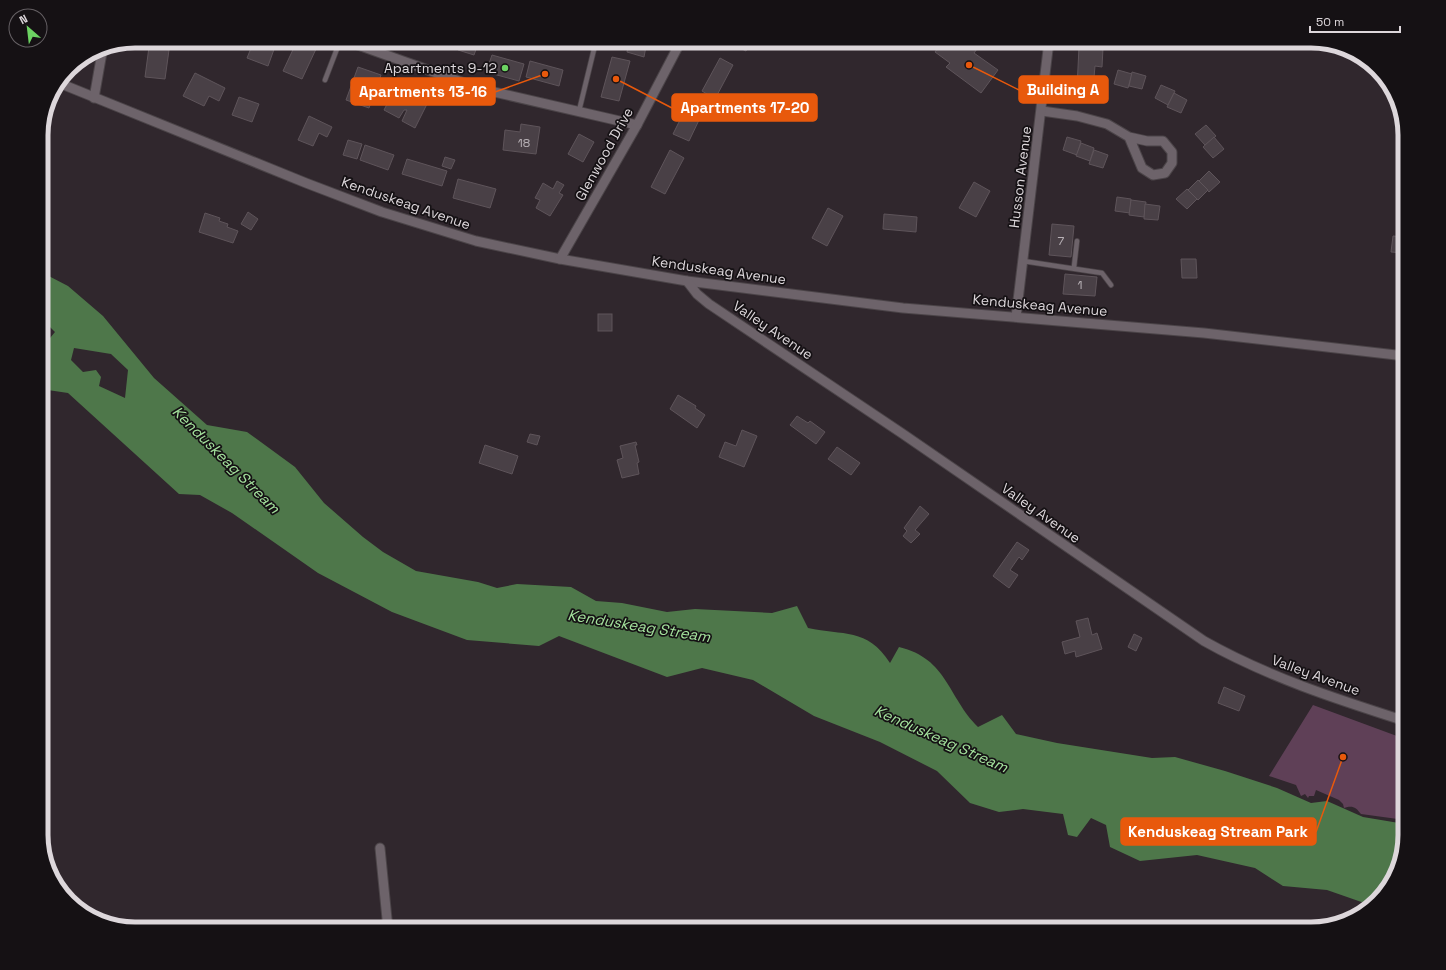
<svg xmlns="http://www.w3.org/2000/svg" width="1446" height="970" viewBox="0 0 1446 970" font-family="'Space Grotesk',sans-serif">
	<rect width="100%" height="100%" fill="#30272d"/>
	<!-- green -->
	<path fill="#5f4057" d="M1313 705 1405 739V820L1361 814C1356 807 1352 805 1344 808L1343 804 1339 800 1316 790 1314 796H1309L1308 798 1305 794 1301 796 1296 785 1269 776Z"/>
	<!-- water -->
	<path fill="#4e774a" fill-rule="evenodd" d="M41 272 68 286 103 316 154 378 207 425 247 432 295 467 324 503 363 537 383 552 416 571 478 582 497 588 517 584 571 587 596 601 622 603 667 612 695 609 772 613 797 606 808 628C843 636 867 627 890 663L899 647C948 659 947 696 978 727L1002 715 1016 734 1057 743 1152 758 1175 757 1225 771 1277 788 1311 803 1327 801 1363 817 1405 824V835L1389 887 1370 905 1327 890 1283 886 1255 868 1197 855 1140 861 1110 847 1106 825 1091 818 1077 837 1068 835 1063 814 1023 809 999 812 970 803 937 771 880 742 814 716 753 680 702 668 667 677 559 636 539 646 467 640 392 612 318 573 232 513 200 495 179 494 68 393 41 389V349L55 332 41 318ZM74 348 111 354 128 370 125 398 99 386 101 377 96 370 83 372 71 360Z"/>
	<!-- building -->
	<g fill="#494046" stroke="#5e545a">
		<polygon points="254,41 277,41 268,66 247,58"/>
		<polygon points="297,41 316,49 302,79 283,71"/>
		<polygon points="461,41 479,41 474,55 458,50"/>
		<polygon points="629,41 647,41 644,57 627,52"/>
		<polygon points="733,41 751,41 746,51 732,44"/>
		<polygon points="943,41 965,41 977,49 974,53 998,70 981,93 946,67 950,63 935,52"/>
		<polygon points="149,47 169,50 165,79 145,77"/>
		<polygon points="1079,47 1103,48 1102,67 1095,66 1093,89 1077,88"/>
		<polygon points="492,55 524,64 519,81 486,72"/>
		<polygon points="612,57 630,61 619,101 601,97"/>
		<polygon points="720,58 733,65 715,99 702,91"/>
		<polygon points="530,61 563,70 559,86 526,77"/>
		<polygon points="358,67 381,75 369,108 346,100"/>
		<polygon points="1118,70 1132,74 1128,88 1114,84"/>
		<polygon points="1132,72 1146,76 1142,89 1129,86"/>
		<polygon points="195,73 225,88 219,101 209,96 204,106 183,96"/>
		<polygon points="398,83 415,92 410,102 412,104 417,99 427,104 415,128 402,121 407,110 404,110 399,118 384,110"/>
		<polygon points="1161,85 1175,91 1168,105 1155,98"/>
		<polygon points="1174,93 1187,100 1181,113 1167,107"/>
		<polygon points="239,97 259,104 252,122 232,115"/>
		<polygon points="685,110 700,118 689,141 673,134"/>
		<polygon points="309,116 332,127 327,137 319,133 313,146 298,140"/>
		<polygon points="521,124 540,127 536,154 503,150 505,130 520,132"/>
		<polygon points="1206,125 1216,136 1205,145 1195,134"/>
		<polygon points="579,134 594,142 583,162 568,154"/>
		<polygon points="1067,137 1081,141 1077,155 1063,150"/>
		<polygon points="1214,137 1224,149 1213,158 1203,147"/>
		<polygon points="348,140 362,144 357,159 343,155"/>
		<polygon points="1081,143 1094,148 1090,161 1076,156"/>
		<polygon points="365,145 394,155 388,170 360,160"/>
		<polygon points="670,150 684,158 665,194 651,187"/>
		<polygon points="1094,150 1108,155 1103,168 1089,164"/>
		<polygon points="445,157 455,160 451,169 442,166"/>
		<polygon points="407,159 447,171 442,186 402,174"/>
		<polygon points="1209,171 1220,182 1209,192 1199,181"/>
		<polygon points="458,179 496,189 490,208 453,198"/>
		<polygon points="1198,180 1208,190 1198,200 1188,190"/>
		<polygon points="557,181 564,185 559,193 563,195 550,216 536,208 540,200 535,198 543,183 553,189"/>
		<polygon points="974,182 990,191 976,217 959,208"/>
		<polygon points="1187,189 1197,199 1187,209 1176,199"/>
		<polygon points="1117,197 1131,199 1130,213 1115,211"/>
		<polygon points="1131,200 1146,202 1144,217 1129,215"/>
		<polygon points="1145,204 1160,206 1158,220 1144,219"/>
		<polygon points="828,208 843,216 827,246 812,238"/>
		<polygon points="248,212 258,219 251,230 241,224"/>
		<polygon points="205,213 220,218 219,221 228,224 227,227 238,231 233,243 199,232"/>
		<polygon points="884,214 917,217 916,232 883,229"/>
		<polygon points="1052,224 1074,226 1071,257 1049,255"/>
		<polygon points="1393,236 1405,237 1405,253 1391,252"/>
		<polygon points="1181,259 1196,259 1197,278 1182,278"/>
		<polygon points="1065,274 1097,277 1095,296 1063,294"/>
		<rect x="598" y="314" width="14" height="17"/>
		<polygon points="678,395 696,406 695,408 705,415 697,428 670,409"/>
		<polygon points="797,416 808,423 810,421 825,432 816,444 790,425"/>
		<polygon points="742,430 757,436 744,467 719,457 725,442 736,446"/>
		<polygon points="530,434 540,436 537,445 527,442"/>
		<polygon points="636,442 637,445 635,445 639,462 637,463 639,474 622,478 617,460 623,458 620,446"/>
		<polygon points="485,445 518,456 512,474 479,463"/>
		<polygon points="837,447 860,463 851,475 828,459"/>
		<polygon points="920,506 929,514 915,530 920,534 911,543 903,536 907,531 904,528"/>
		<polygon points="1017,542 1029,550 1022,560 1019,557 1010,570 1018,575 1009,588 993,576"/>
		<polygon points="1088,618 1092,635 1097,633 1102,649 1076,657 1075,651 1065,654 1062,642 1080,637 1076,621"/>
		<polygon points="1134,634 1142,638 1136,651 1128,647"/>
		<polygon points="1224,687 1245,696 1239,711 1218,703"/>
	</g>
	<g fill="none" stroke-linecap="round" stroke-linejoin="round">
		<defs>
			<g id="lane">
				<polyline points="225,43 226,41"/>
				<polyline points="325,80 340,41"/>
				<polyline points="579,111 596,41"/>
				<polyline points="1023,261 1102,273 1111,285"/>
				<polyline points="1074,267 1077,241"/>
			</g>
			<g id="street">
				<polyline points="347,41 481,89 637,125"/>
				<polyline points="59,83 306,183 382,212 476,241 560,259 687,281 903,308 1204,333 1405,356"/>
				<polyline points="94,98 103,47"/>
				<polyline points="1042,111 1077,116 1107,124 1129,137 1142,168 1153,175 1165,173 1172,163 1172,152 1163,141 1147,141 1129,137"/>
				<polyline points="560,259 637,125 681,41"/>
				<path d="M687 281 697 294 709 304 903 434 1204 641C1268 677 1336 699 1405 721"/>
				<polyline points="1016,317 1049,41"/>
				<polyline points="380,848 388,929"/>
			</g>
		</defs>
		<!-- lane casing -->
		<use href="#lane" stroke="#4b4448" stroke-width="6"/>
		<!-- street casing -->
		<use href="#street" stroke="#4b4448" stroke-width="11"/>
		<!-- lane -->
		<use href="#lane" stroke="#6d636a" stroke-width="4.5"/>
		<!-- street -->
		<use href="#street" stroke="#6d636a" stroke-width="9"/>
	</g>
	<!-- markers -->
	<circle fill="#6cd362" stroke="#151114" stroke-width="1.5" cx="505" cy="68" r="4"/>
	<g text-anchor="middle" stroke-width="3.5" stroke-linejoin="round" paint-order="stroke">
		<!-- number labels -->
		<g font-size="12" fill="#b8b1b6">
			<text x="524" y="147">18</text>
			<text x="1061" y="245">7</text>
			<text x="1080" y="289">1</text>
		</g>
		<!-- poi labels -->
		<g font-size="14" fill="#ddd7db" stroke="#151114" text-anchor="end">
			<text x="497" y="73">Apartments 9-12</text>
		</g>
		<!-- street labels -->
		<g font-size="14" fill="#ddd7db" stroke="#151114">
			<text transform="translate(604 154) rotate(-61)" y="5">Glenwood Drive</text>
			<text transform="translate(1020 177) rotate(-83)" y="5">Husson Avenue</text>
			<text transform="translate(406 203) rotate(19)" y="5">Kenduskeag Avenue</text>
			<text transform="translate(719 270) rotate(8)" y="5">Kenduskeag Avenue</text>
			<text transform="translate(1040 305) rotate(5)" y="5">Kenduskeag Avenue</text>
			<text transform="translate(773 330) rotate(34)" y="5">Valley Avenue</text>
			<text transform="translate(1041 513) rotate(35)" y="5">Valley Avenue</text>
			<text transform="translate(1316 675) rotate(20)" y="5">Valley Avenue</text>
		</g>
		<!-- water labels -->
		<g font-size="15" font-style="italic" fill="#a4e29d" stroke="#151114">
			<text transform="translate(226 460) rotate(45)" y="5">Kenduskeag Stream</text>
			<text transform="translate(639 626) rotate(9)" y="5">Kenduskeag Stream</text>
			<text transform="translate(941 739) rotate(24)" y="5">Kenduskeag Stream</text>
		</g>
	</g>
	<!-- crop -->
	<path d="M0 0H1446V970H0ZM135 48H1311A87 87 0 0 1 1398 135V835A87 87 0 0 1 1311 922H135A87 87 0 0 1 48 835V135A87 87 0 0 1 135 48Z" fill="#151114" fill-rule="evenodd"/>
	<path fill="none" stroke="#ddd7db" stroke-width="5" d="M135 48H1311A87 87 0 0 1 1398 135V835A87 87 0 0 1 1311 922H135A87 87 0 0 1 48 835V135A87 87 0 0 1 135 48Z"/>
	<!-- callouts -->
	<path fill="none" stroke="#e8590c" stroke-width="1.5" d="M969 65L1019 90M545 74L495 92M616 79L672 108M1343 757L1316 832"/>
	<g fill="#e8590c" stroke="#151114" stroke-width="1.5">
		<circle cx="969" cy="65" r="4"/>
		<circle cx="545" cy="74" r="4"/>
		<circle cx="616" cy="79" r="4"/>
		<circle cx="1343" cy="757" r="4"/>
	</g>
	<g fill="#e8590c" stroke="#e8590c" stroke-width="1.5">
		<rect x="1019" y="76" width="89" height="27" rx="4"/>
		<rect x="351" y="78" width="144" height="27" rx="4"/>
		<rect x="672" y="94" width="145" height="27" rx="4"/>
		<rect x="1121" y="818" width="195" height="27" rx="4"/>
	</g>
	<g font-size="15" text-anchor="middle" font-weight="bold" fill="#fff">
		<text x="1063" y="95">Building A</text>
		<text x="423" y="97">Apartments 13-16</text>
		<text x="745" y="113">Apartments 17-20</text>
		<text x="1218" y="837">Kenduskeag Stream Park</text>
	</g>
	<!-- north arrow -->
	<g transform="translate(28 28) rotate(332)"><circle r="19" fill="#151114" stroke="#656064"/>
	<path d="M0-3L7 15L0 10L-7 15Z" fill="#6cd362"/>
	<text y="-6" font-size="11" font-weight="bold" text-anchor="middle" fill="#ddd7db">N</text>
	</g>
	<!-- scale -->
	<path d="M1310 26v6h90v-6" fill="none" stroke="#ddd7db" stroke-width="2"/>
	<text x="1316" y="26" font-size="12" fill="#ddd7db" stroke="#151114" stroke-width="3" paint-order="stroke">50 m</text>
</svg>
